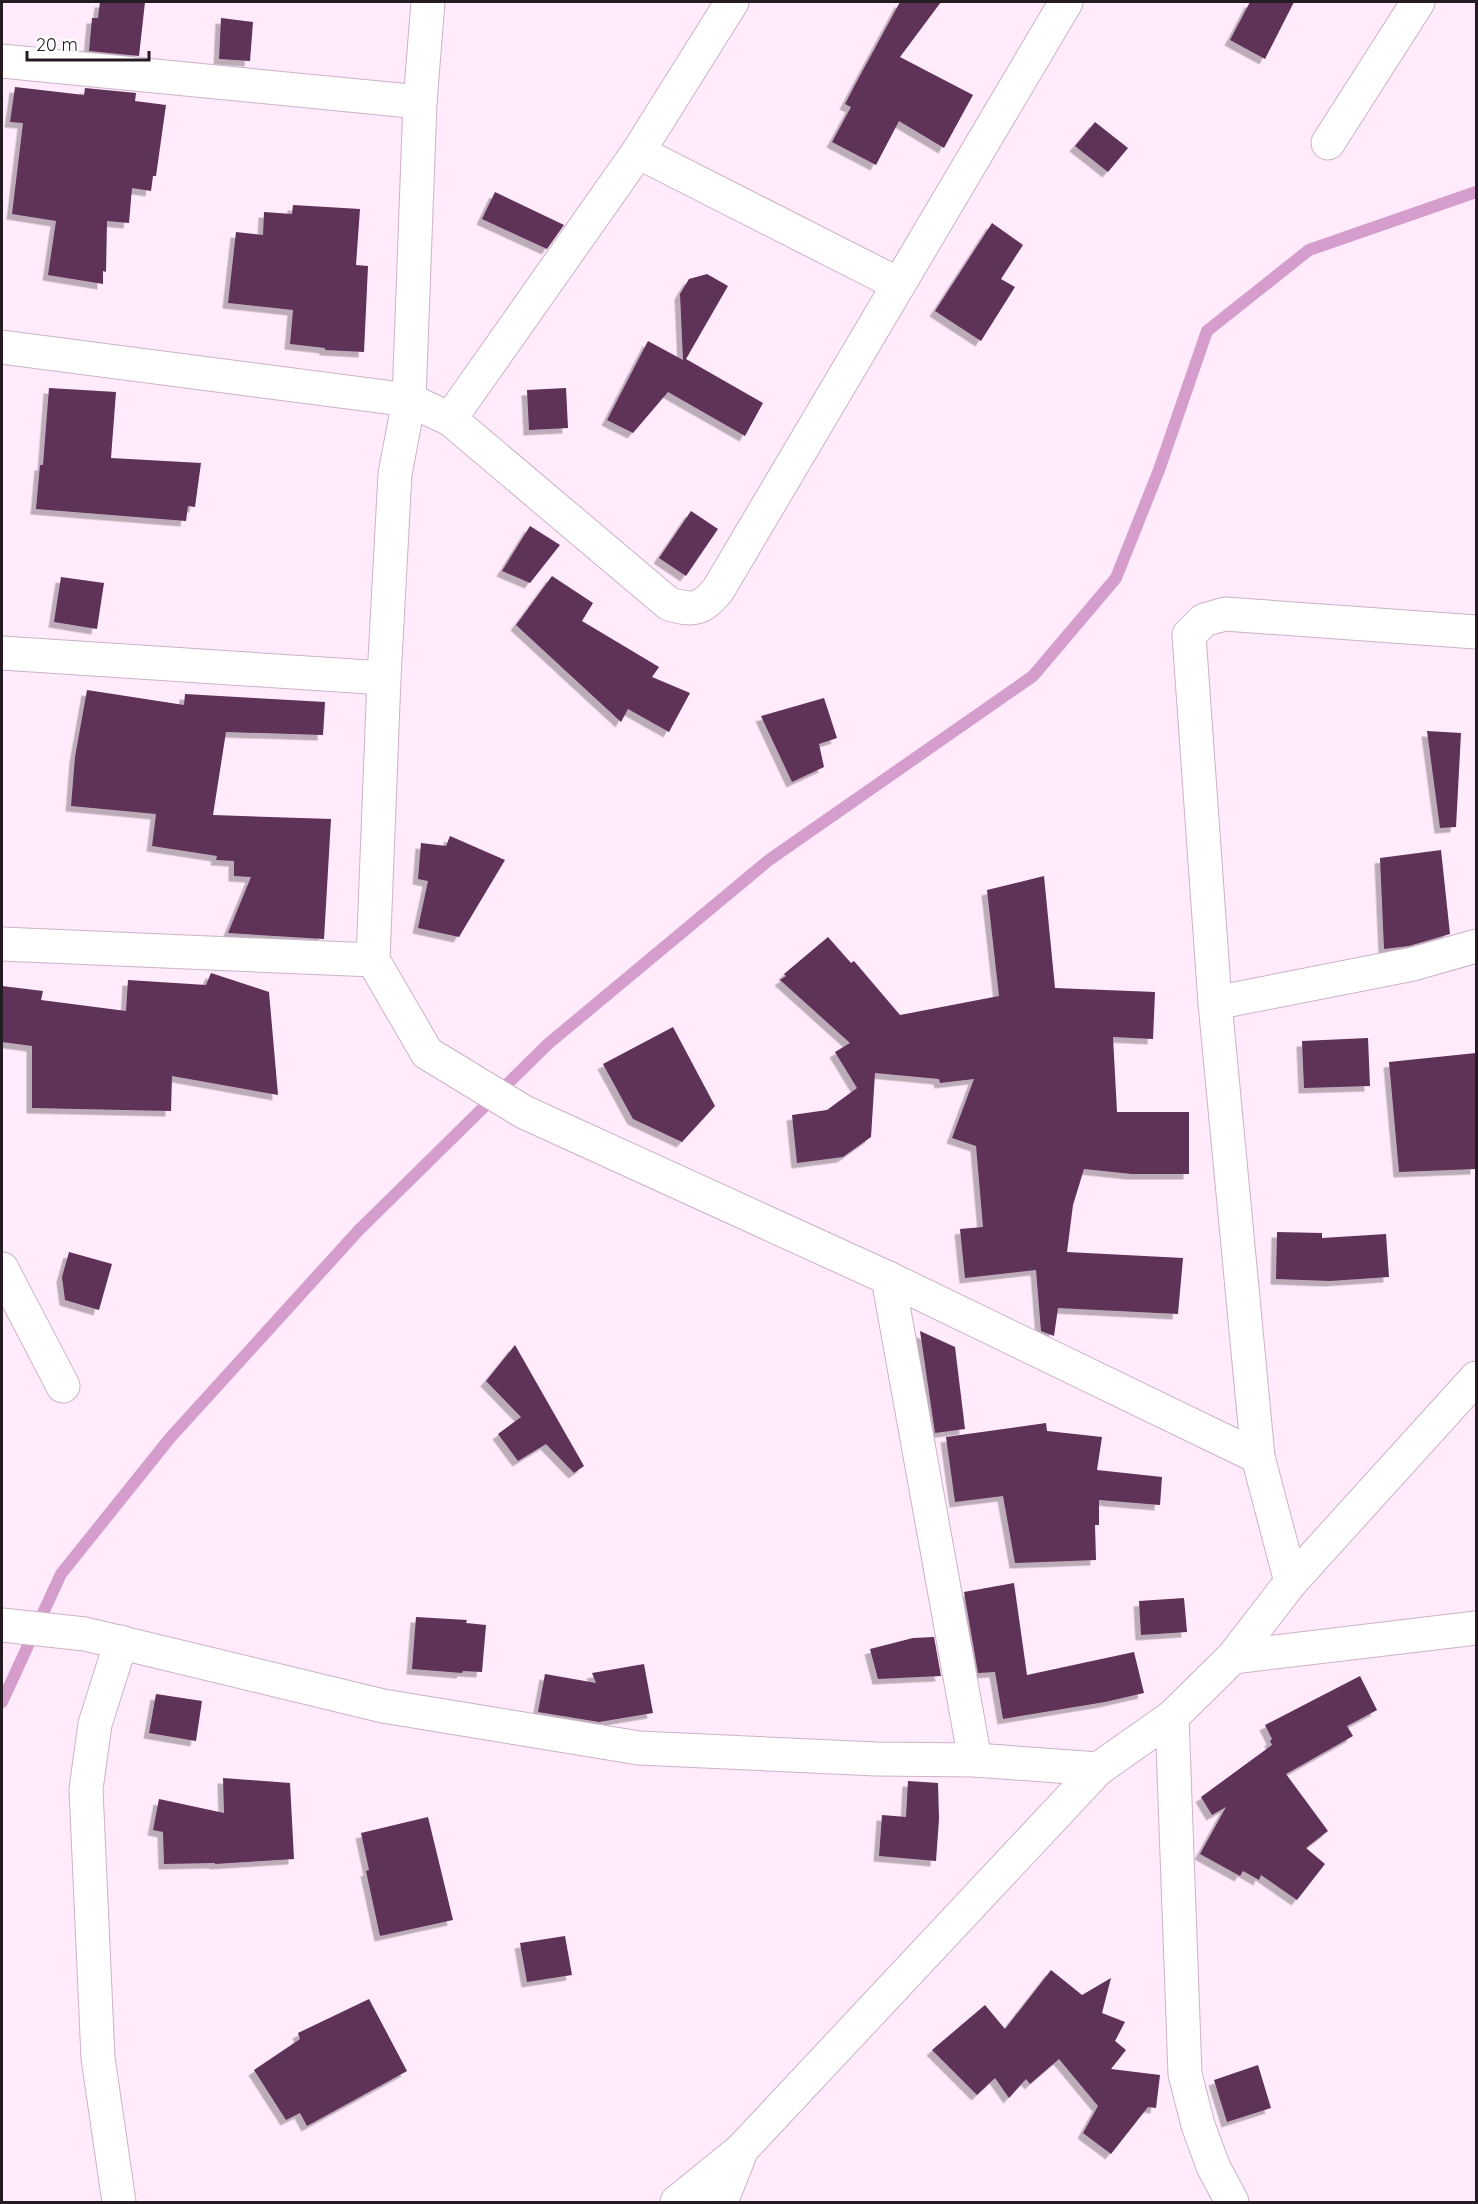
<svg xmlns="http://www.w3.org/2000/svg" width="1478" height="2204" viewBox="0 0 1478 2204" font-family="Quicksand,sans-serif">
	<defs>
		<filter id="shadow"><feDropShadow dx="-5.5" dy="5.5" stdDeviation="0" flood-color="#0004"/></filter>
	</defs>
	<rect width="100%" height="100%" fill="#ffebfb"/>
	<g fill="none" stroke-linecap="round" stroke-linejoin="round">
		<!-- stream -->
		<polyline stroke="#d59dcb" stroke-width="12" points="2,1702 61,1574 170,1438 358,1231 548,1044 769,860 1033,676 1116,578 1159,470 1207,331 1309,250 1476,192"/>
	</g>
	<!-- building -->
	<g fill="#5f3058" filter="url(#shadow)">
		<polygon points="100,2 145,2 139,56 89,51 92,18 98,18"/>
		<polygon points="900,2 941,2 900,57 973,95 944,148 899,121 876,165 832,142 851,107 845,104 856,83"/>
		<polygon points="1250,2 1294,2 1265,59 1230,40"/>
		<polygon points="221,18 253,22 250,61 219,59"/>
		<polygon points="15,87 84,95 85,88 136,93 135,101 166,105 156,176 153,176 151,191 132,188 129,223 107,221 106,272 103,271 103,284 48,275 56,221 12,214 23,123 10,122"/>
		<polygon points="1095,122 1128,148 1108,172 1075,146"/>
		<polygon points="495,192 564,225 547,249 482,219"/>
		<polygon points="293,205 360,209 356,265 368,266 364,352 325,350 325,348 290,344 293,310 228,303 236,232 263,235 264,212 292,214"/>
		<polygon points="992,223 1023,245 1001,279 1015,287 981,341 935,311"/>
		<polygon points="707,274 728,286 686,359 763,403 745,436 668,392 633,433 607,420 648,341 683,360 680,294 689,279"/>
		<polygon points="49,388 116,392 111,458 201,463 195,507 188,506 186,521 36,509 40,465 43,465"/>
		<polygon points="566,388 568,428 529,430 527,390"/>
		<polygon points="691,511 718,529 686,576 659,558"/>
		<polygon points="530,526 560,545 530,583 502,571"/>
		<polygon points="552,576 593,603 582,621 659,667 652,677 690,693 669,732 628,709 621,722 516,625"/>
		<polygon points="61,577 104,583 97,629 54,622"/>
		<polygon points="87,690 184,705 185,694 325,702 323,735 226,732 213,815 331,819 324,939 228,933 251,877 234,876 234,861 216,860 217,856 152,846 156,814 71,806 75,757"/>
		<polygon points="824,698 837,738 819,744 824,767 792,782 761,716"/>
		<polygon points="1427,731 1461,733 1456,827 1440,828"/>
		<polygon points="450,836 505,860 459,937 418,928 428,881 418,879 421,843 446,846"/>
		<polygon points="1441,850 1450,934 1409,946 1384,949 1380,858"/>
		<polygon points="1044,876 1055,988 1155,992 1153,1039 1113,1037 1117,1112 1189,1112 1189,1174 1132,1174 1084,1169 1073,1205 1067,1252 1183,1258 1178,1314 1058,1308 1054,1336 1041,1331 1036,1270 965,1278 960,1229 983,1227 976,1146 952,1138 974,1079 940,1083 939,1079 875,1073 871,1137 843,1157 797,1163 792,1115 827,1110 857,1088 835,1052 850,1043 780,980 786,976 784,974 828,937 851,963 854,961 900,1015 999,996 987,890"/>
		<polygon points="211,973 269,992 278,1095 172,1076 171,1111 32,1108 32,1046 2,1042 2,986 43,991 41,1000 126,1011 128,980 206,985"/>
		<polygon points="673,1027 715,1106 682,1142 633,1119 603,1064"/>
		<polygon points="1368,1038 1370,1086 1304,1088 1302,1041"/>
		<polygon points="1476,1053 1476,1169 1399,1172 1389,1062"/>
		<polygon points="1277,1232 1322,1233 1322,1238 1386,1234 1389,1277 1330,1281 1276,1279"/>
		<polygon points="69,1252 112,1264 99,1310 65,1300 62,1277"/>
		<polygon points="920,1331 955,1347 965,1429 935,1433"/>
		<polygon points="515,1345 584,1466 574,1473 546,1444 518,1461 498,1434 521,1417 486,1381"/>
		<polygon points="1046,1423 1047,1431 1102,1437 1097,1470 1162,1477 1160,1505 1099,1500 1099,1525 1095,1525 1096,1560 1015,1563 1003,1496 955,1502 946,1437"/>
		<polygon points="1014,1583 1027,1675 1134,1652 1144,1693 1105,1702 1003,1719 995,1672 978,1673 964,1592"/>
		<polygon points="1184,1598 1187,1632 1141,1635 1139,1601"/>
		<polygon points="416,1617 467,1620 466,1623 486,1625 482,1672 463,1671 462,1673 412,1669"/>
		<polygon points="934,1637 941,1676 878,1679 870,1649 913,1638"/>
		<polygon points="644,1664 653,1713 599,1722 538,1712 545,1674 596,1683 592,1673"/>
		<polygon points="1360,1676 1377,1710 1347,1726 1353,1736 1286,1774 1328,1831 1306,1848 1325,1864 1297,1900 1261,1875 1259,1880 1243,1871 1240,1876 1200,1854 1226,1807 1212,1815 1201,1797 1272,1745 1270,1741 1272,1739 1265,1725"/>
		<polygon points="156,1694 202,1701 196,1741 149,1733"/>
		<polygon points="223,1778 290,1783 294,1859 215,1864 215,1863 164,1864 163,1832 153,1830 159,1799 224,1813"/>
		<polygon points="908,1781 938,1783 939,1819 936,1861 879,1856 882,1815 906,1817"/>
		<polygon points="428,1817 453,1920 380,1936 366,1871 369,1870 361,1833"/>
		<polygon points="565,1936 572,1975 527,1982 520,1943"/>
		<polygon points="1051,1970 1082,1995 1111,1978 1102,2013 1125,2022 1115,2041 1126,2050 1111,2069 1160,2075 1156,2108 1148,2107 1111,2154 1083,2133 1098,2106 1059,2059 1030,2084 1026,2079 1009,2098 995,2078 977,2095 932,2050 985,2005 1005,2029"/>
		<polygon points="369,1999 407,2071 307,2126 300,2113 286,2120 254,2070 300,2039 298,2033"/>
		<polygon points="1258,2065 1271,2108 1227,2122 1214,2080"/>
	</g>
	<g fill="none" stroke-linecap="round" stroke-linejoin="round">
		<defs>
			<g id="minor">
				<polyline points="428,2 420,102 409,400 395,474 384,678 373,960 427,1053 524,1112 888,1278 1258,1457"/>
				<polyline points="2,61 420,102"/>
				<polyline points="1328,143 1418,2"/>
				<polyline points="638,152 898,284"/>
				<path d="M2 347 409 400 450 419 669 604C694 611 701 610 718 590L1066 2"/>
				<polyline points="450,419 638,152 732,2"/>
				<polyline points="2,653 384,678"/>
				<polyline points="2,944 373,960"/>
				<polyline points="1215,1003 1413,964 1476,946"/>
				<polyline points="2,1269 63,1386"/>
				<polyline points="888,1278 975,1760"/>
				<polyline points="1291,1582 1258,1457 1215,1003 1189,635 1204,620 1225,614 1476,632"/>
				<polyline points="2,1625 85,1634 383,1706 639,1748 876,1759 975,1760 1098,1769 1172,1717 1233,1657 1476,1628"/>
				<polyline points="1233,1657 1291,1582 1476,1378"/>
				<polyline points="1172,1717 1185,2074 1198,2125 1213,2166 1232,2202"/>
				<polyline points="119,2202 98,2058 86,1789 95,1724 121,1642"/>
				<polyline points="677,2202 741,2150"/>
				<polyline points="721,2202 742,2149 1098,1769"/>
			</g>
		</defs>
		<!-- minor casing -->
		<use href="#minor" stroke="#cab3c5" stroke-width="35"/>
		<!-- minor -->
		<use href="#minor" stroke="#fff" stroke-width="33"/>
	</g>
	<!-- border -->
	<rect width="1478" height="2204" fill="none" stroke="#251c23" stroke-width="6"/>
	<!-- scale -->
	<path d="M27 51v9h122v-9" fill="none" stroke="#251c23" stroke-width="3"/>
	<text x="36" y="51" font-size="18" fill="#251c23" stroke="#ffffff" stroke-width="4.5" paint-order="stroke">20 m</text>
</svg>
